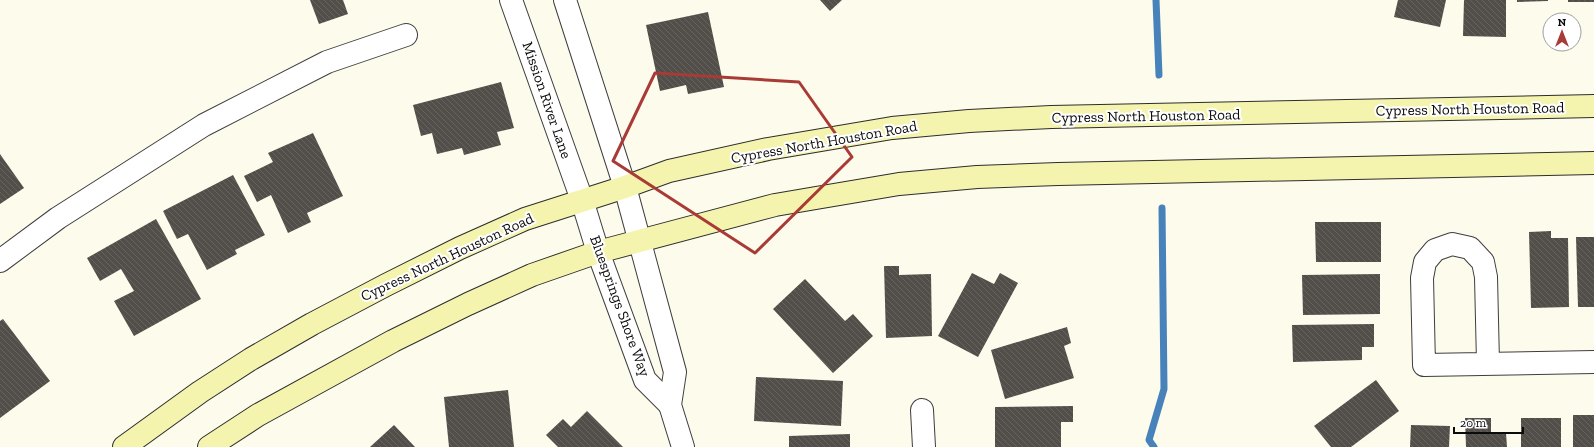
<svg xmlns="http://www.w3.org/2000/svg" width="1594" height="447" viewBox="0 0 1594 447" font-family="'Zilla Slab',serif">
	<defs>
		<pattern id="building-back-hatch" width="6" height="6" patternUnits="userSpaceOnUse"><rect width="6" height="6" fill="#524e49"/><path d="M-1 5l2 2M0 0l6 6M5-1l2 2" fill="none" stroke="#66635f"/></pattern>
	</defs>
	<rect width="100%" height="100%" fill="#fdfbec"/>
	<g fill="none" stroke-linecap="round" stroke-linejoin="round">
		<!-- stream -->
		<g stroke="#4782bb" stroke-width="7">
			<polyline points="1156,0 1159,75"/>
			<polyline points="1154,447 1149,440 1164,389 1162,208"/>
		</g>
	</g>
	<!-- building -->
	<g fill="url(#building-back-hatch)">
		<polygon points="310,0 343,0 348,14 319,24"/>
		<polygon points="820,0 842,0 830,11"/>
		<polygon points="1398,0 1446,0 1440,27 1394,17"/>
		<polygon points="1464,0 1506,0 1506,37 1463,36"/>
		<polygon points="1517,0 1548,0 1548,1 1517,2"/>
		<rect x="1568" y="0" width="26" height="2"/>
		<polygon points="708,12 724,87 688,94 686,85 660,91 646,25"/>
		<polygon points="501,82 514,128 497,132 501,145 464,155 462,148 437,154 432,133 421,136 413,105"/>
		<polygon points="313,133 343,196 307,213 311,222 288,233 271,195 257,202 244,176 273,162 268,153"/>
		<polygon points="0,154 24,188 0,204"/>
		<polygon points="233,175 265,235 235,250 237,254 207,270 188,234 177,239 163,211"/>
		<polygon points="156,219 201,299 134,336 114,301 134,291 121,269 100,281 87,258"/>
		<polygon points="1315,222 1381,222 1381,262 1316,262"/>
		<polygon points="1551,231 1551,238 1568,238 1569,307 1531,308 1529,232"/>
		<polygon points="1576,237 1594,237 1594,307 1578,307"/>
		<polygon points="884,266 899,266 899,275 931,274 932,336 886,338"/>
		<polygon points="972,273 994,284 1000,273 1018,283 978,357 938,336"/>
		<polygon points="1380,274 1380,314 1303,315 1302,275"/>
		<polygon points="805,279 845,321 853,314 873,336 833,373 773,309"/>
		<polygon points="3,319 50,381 0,418 0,321"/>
		<polygon points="1374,324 1374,347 1362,347 1362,360 1293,362 1292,325"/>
		<polygon points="1067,327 1071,343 1064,346 1074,378 1005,399 991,350"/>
		<polygon points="756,377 843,381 841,426 754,421"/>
		<polygon points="1376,380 1399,411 1351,447 1331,447 1314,426"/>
		<polygon points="508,390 514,447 449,447 444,397"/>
		<polygon points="1073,406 1073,422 1061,422 1061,447 995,447 995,407"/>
		<polygon points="587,411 623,447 558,447 546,435 563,419 571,427"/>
		<rect x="1573" y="415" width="21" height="32"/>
		<polygon points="1465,418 1491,418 1491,433 1506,433 1507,447 1466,447"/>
		<rect x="1521" y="418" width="40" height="29"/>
		<polygon points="394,425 415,447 370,447"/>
		<polygon points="1411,425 1450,426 1449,447 1410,447"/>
		<polygon points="850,434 850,447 789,447 789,436"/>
	</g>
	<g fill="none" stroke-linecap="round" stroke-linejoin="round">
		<defs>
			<g id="minor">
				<polyline points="511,0 582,200 598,252 645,380 670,405"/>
				<polyline points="565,0 625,187 675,372 670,405 683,447"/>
				<polyline points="0,261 58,218 204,125 327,62 406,35"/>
				<polyline points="1488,363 1486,277 1483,262 1470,248 1452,244 1435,250 1425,262 1422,278 1424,365 1594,362"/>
				<polyline points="922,410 924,447"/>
			</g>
			<g id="secondary">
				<polyline points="124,447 200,392 251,359 312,324 386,285 460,248 525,219 625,187 669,171 768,149 892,128 969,121 1051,117 1594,106"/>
				<polyline points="209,447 258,415 393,341 468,304 532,275 598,252 775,205 816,198 899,184 977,177 1058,174 1594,163"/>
			</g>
		</defs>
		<!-- minor casing -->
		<use href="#minor" stroke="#3e3e3e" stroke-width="24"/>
		<!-- secondary casing -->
		<use href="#secondary" stroke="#2d2d2d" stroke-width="24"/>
		<!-- minor -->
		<use href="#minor" stroke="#fff" stroke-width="22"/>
		<!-- secondary -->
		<use href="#secondary" stroke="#f5f4af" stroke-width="22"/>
	</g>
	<!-- marked area -->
	<path fill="none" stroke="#a93b36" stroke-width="3" stroke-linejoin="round" d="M655 73 799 82 852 157 755 253 613 161Z"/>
	<g text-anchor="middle" stroke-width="4" stroke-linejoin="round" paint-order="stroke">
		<!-- street labels -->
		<g font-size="15" fill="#0b0b0b" stroke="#fff">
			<text transform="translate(547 100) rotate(71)" y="5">Mission River Lane</text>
			<text transform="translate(1470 109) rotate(-1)" y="5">Cypress North Houston Road</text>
			<text transform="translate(1146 116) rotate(-1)" y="5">Cypress North Houston Road</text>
			<text transform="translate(824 142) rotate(-10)" y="5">Cypress North Houston Road</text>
			<text transform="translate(447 257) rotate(-25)" y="5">Cypress North Houston Road</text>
			<text transform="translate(620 306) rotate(70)" y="5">Bluesprings Shore Way</text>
		</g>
	</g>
	<!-- north arrow -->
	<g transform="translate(1562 32)"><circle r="19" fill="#ffffff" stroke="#9d9d9d"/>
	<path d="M0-3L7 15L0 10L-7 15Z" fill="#a93b36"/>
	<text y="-6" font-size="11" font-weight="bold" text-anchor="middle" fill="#0b0b0b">N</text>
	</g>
	<!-- scale -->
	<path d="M1454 427v6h69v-6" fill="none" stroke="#0b0b0b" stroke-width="2"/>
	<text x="1460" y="427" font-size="12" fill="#0b0b0b" stroke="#ffffff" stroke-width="3" paint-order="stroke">20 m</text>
</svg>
